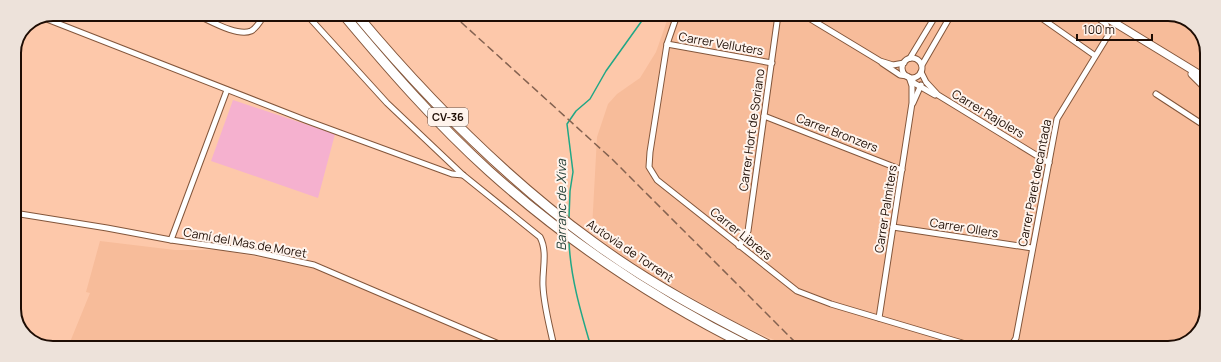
<svg xmlns="http://www.w3.org/2000/svg" width="1221" height="362" viewBox="0 0 1221 362" font-family="Manrope,sans-serif">
	<rect width="100%" height="100%" fill="#fdc8aa"/>
	<!-- built -->
	<g fill="#f7bc9a">
		<polygon points="669,15 1178,15 1197,27 1207,50 1206,319 1192,340 1168,348 792,348 741,325 651,275 607,245 592,229 597,137 608,104 617,94 640,78 656,52"/>
		<polygon points="100,241 175,250 220,250 315,268 447,323 497,347 68,347 90,293 86,292"/>
	</g>
	<!-- green -->
	<polygon fill="#f5b1cf" points="233,100 335,134 318,198 211,161"/>
	<g fill="none" stroke-linecap="round" stroke-linejoin="round">
		<!-- stream -->
		<g stroke="#20a786" stroke-width="1.5">
			<polyline points="569,218 570,191 573,172 567,124 576,111 590,99 606,71 646,15"/>
			<path d="M569 240C570 276 581 313 591 347"/>
		</g>
		<defs>
			<g id="street">
				<path d="M195 14C209 20 237 37 251 31 257 28 261 20 265 14"/>
				<path d="M306 14 387 103 463 175 540 237C548 252 542 270 543 286 544 307 550 327 554 347"/>
				<polyline points="677,15 667,44 650,152 649,167 657,180 797,291 831,304 979,348"/>
				<polyline points="804,15 880,61 893,65 904,63"/>
				<polyline points="1037,15 1094,55"/>
				<polyline points="44,18 305,120 452,174 463,175"/>
				<polyline points="667,44 772,63"/>
				<polyline points="910,58 936,15"/>
				<circle cx="912" cy="68" r="10"/>
				<polyline points="882,63 900,75 907,76"/>
				<polyline points="922,65 951,15"/>
				<polyline points="921,72 926,82 938,95 1049,163"/>
				<polyline points="912,79 914,83 935,95"/>
				<polyline points="1156,94 1205,126"/>
				<polyline points="913,103 921,85"/>
				<polyline points="764,116 902,170"/>
				<polyline points="14,213 107,228 171,240 255,252 314,265 506,347"/>
				<polyline points="893,227 1032,248"/>
				<polyline points="171,240 227,90"/>
				<polyline points="739,246 748,231 778,15"/>
				<polyline points="879,318 912,103 912,86 909,77"/>
				<polyline points="1010,348 1016,338 1057,119 1109,34 1106,24 1094,15"/>
			</g>
			<g id="secondary">
				<polyline points="1102,15 1207,79"/>
				<polyline points="1192,74 1207,89"/>
				<polyline points="1204,125 1207,121"/>
			</g>
			<g id="highway">
				<path d="M343 14C389 69 436 123 489 171 568 242 657 301 752 348"/>
				<path d="M356 14C427 99 504 177 593 242 650 284 711 316 774 348"/>
			</g>
		</defs>
		<!-- street casing -->
		<use href="#street" stroke="#83563b" stroke-width="7"/>
		<!-- secondary casing -->
		<use href="#secondary" stroke="#83563b" stroke-width="9"/>
		<!-- highway casing -->
		<use href="#highway" stroke="#83563b" stroke-width="11"/>
		<!-- street -->
		<use href="#street" stroke="#fff" stroke-width="5"/>
		<!-- secondary -->
		<use href="#secondary" stroke="#fff" stroke-width="7"/>
		<!-- highway -->
		<use href="#highway" stroke="#fff" stroke-width="9"/>
		<!-- rail -->
		<polyline stroke="#846250" stroke-width="1.5" stroke-dasharray="8 4" stroke-linecap="butt" points="452,14 613,160 801,348"/>
	</g>
	<g text-anchor="middle" stroke-width="4" stroke-linejoin="round" paint-order="stroke">
		<!-- shield labels -->
		<rect fill="#fff4ed" stroke="#62524a" stroke-width="1" x="428" y="108" width="40" height="18" rx="3"/>
		<g font-size="11" font-weight="bold" fill="#1e0d04">
			<text x="448" y="121">CV-36</text>
		</g>
		<!-- street labels -->
		<g font-size="12" fill="#1e0d04" stroke="#fff4ed">
			<text transform="translate(721 44) rotate(10)" y="4">Carrer Velluters</text>
			<text transform="translate(988 114) rotate(31)" y="4">Carrer Rajolers</text>
			<text transform="translate(752 130) rotate(-82)" y="4">Carrer Hort de Soriano</text>
			<text transform="translate(837 133) rotate(21)" y="4">Carrer Bronzers</text>
			<text transform="translate(1035 183) rotate(-79)" y="4">Carrer Paret decantada</text>
			<text transform="translate(886 209) rotate(-81)" y="4">Carrer Palmiters</text>
			<text transform="translate(964 228) rotate(9)" y="4">Carrer Ollers</text>
			<text transform="translate(741 234) rotate(39)" y="4">Carrer Librers</text>
			<text transform="translate(245 243) rotate(10)" y="4">Camí del Mas de Moret</text>
			<text transform="translate(630 251) rotate(34)" y="4">Autovia de Torrent</text>
		</g>
		<!-- water labels -->
		<g font-size="13" font-style="italic" fill="#243f36" stroke="#fff4ed">
			<text transform="translate(561 205) rotate(-90)" y="5">Barranc de Xiva</text>
		</g>
	</g>
	<!-- crop -->
	<path d="M0 0H1221V362H0ZM53 21H1168A32 32 0 0 1 1200 53V309A32 32 0 0 1 1168 341H53A32 32 0 0 1 21 309V53A32 32 0 0 1 53 21Z" fill="#ede2da" fill-rule="evenodd"/>
	<path fill="none" stroke="#1e0d04" stroke-width="2" d="M53 21H1168A32 32 0 0 1 1200 53V309A32 32 0 0 1 1168 341H53A32 32 0 0 1 21 309V53A32 32 0 0 1 53 21Z"/>
	<!-- scale -->
	<path d="M1077 34v6h75v-6" fill="none" stroke="#1e0d04" stroke-width="2"/>
	<text x="1083" y="34" font-size="12" fill="#1e0d04" stroke="#fff4ed" stroke-width="3" paint-order="stroke">100 m</text>
</svg>
